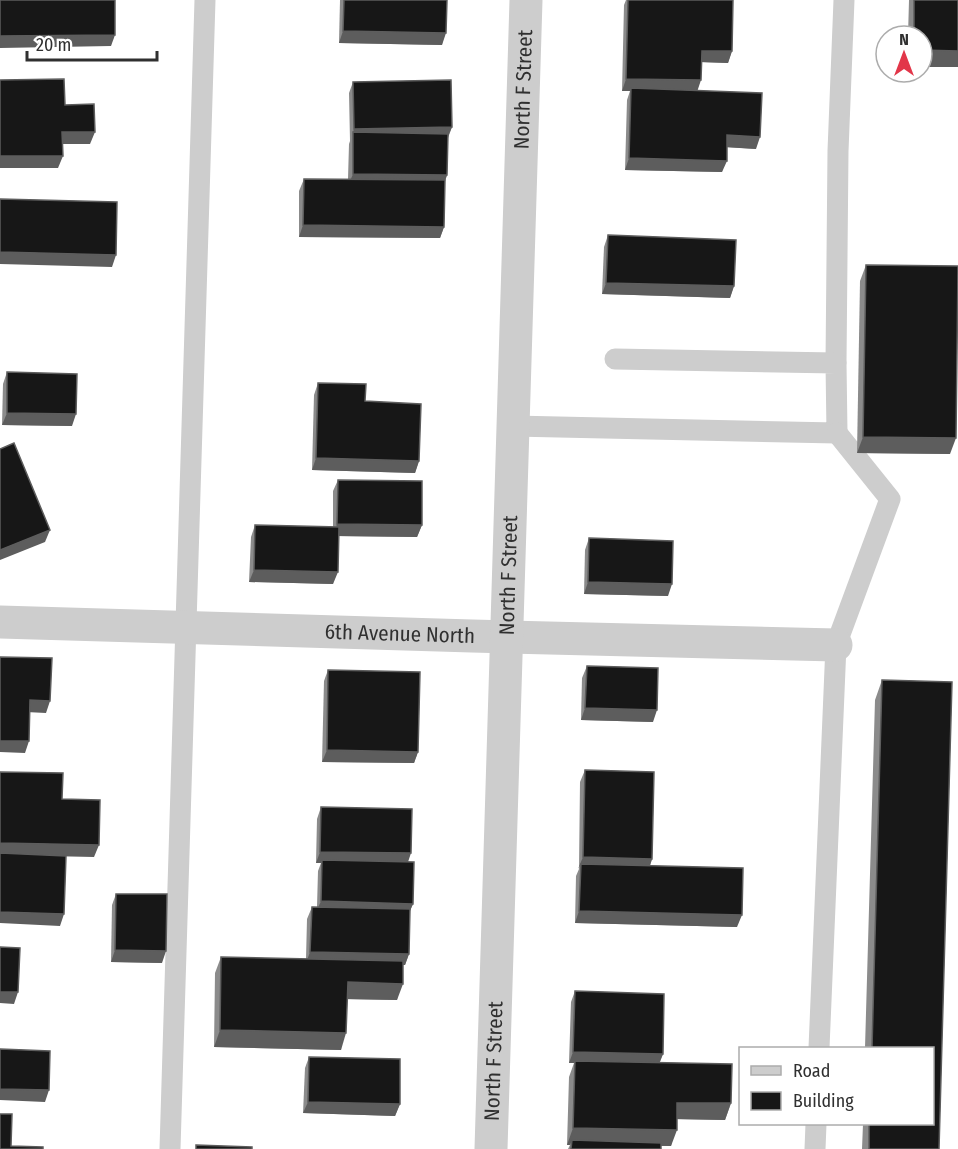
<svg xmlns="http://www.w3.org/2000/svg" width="958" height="1149" viewBox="0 0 958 1149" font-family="'Fira Sans Condensed',sans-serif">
	<rect width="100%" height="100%" fill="#fff"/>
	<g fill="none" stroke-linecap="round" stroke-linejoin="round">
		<!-- service -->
		<g stroke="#cdcdcd" stroke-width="21">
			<polyline points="836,363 838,151 844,0"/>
			<polyline points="513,426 837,433 836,363 615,359"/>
			<polyline points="819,1048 836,645 890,499 837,433"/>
			<polyline points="170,1149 205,0"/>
			<polyline points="815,1149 816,1124"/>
		</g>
		<!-- minor -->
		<g stroke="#cdcdcd" stroke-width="33">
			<path id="s1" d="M0 622 472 636 836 645"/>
			<path id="s2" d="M491 1149 526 0"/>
		</g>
	</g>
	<!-- wall -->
	<g fill="#8b8b8b">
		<polygon points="340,0 447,0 442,45 339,43"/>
		<polygon points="626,0 733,0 732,51 728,63 702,62 697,90 756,149 727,147 722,172 625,170 627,100 630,91 622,91 624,5"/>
		<polygon points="909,0 958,0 958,67 922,67 922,36 908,36"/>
		<polygon points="353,82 452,127 448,138 447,175 445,181 444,227 440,238 299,237 299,191 304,179 348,179 349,144 350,141 349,93"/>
		<polygon points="608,235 734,286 730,298 602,294 604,247"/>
		<polygon points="866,265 950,454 857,453 860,281"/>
		<polygon points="7,372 72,426 2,425 3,384"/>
		<polygon points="318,383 365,401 419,461 415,473 312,470 314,395"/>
		<polygon points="338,480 422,525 417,537 339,536 333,584 249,582 251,537 255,525 333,527 333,491"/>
		<polygon points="589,538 668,596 584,594 585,550"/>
		<polygon points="587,666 653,722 581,720 582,678"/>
		<polygon points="328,670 418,752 414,763 322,762 324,681"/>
		<polygon points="882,680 952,682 939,1149 862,1149 863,1124 933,1124 933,1048 865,1048 875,700"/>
		<polygon points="585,770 652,859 650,866 737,927 575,923 576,876 579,869 580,782"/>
		<polygon points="321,807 408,862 413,904 410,911 409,954 405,965 403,965 397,1000 347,999 341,1050 214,1047 215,973 221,957 306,959 307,919 312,907 317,907 318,871 321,863 316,863 317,819"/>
		<polygon points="116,894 162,963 111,962 112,905"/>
		<polygon points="575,991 663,1054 660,1062 731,1103 725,1120 677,1119 671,1146 661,1146 661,1149 568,1149 570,1145 567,1145 569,1077 574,1063 569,1063 571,1002"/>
		<polygon points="309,1057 400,1104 395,1116 303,1113 305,1068"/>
	</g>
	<!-- shaded-wall -->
	<g fill="#5d5d5d">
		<polygon points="343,31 446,33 442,45 339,43"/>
		<polygon points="115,35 111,46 0,48 0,36"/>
		<polygon points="922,50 958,51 958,67 922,67"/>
		<polygon points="702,51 732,51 728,63 698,62"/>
		<polygon points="626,79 701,80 697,92 631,88 630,91 622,91"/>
		<polygon points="452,127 447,139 353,132 350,141 354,129"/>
		<polygon points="62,132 95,132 90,144 58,144"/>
		<polygon points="727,135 760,137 756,149 723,147"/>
		<polygon points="0,156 63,156 58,168 0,168"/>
		<polygon points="629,158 727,161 722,172 625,170"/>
		<polygon points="353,174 447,175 443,187 348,186"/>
		<polygon points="303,225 444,227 440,238 299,237"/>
		<polygon points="0,252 116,255 112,267 0,264"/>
		<polygon points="606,283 734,286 730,298 602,294"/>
		<polygon points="7,413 76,414 72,426 2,425"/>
		<polygon points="863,437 956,438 950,454 857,453"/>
		<polygon points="316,458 419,461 415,473 312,470"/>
		<polygon points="337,524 422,525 417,537 333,536"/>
		<polygon points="50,530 45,542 0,560 0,550"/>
		<polygon points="254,570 338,572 333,584 249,582"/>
		<polygon points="588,582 672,584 668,596 584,594"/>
		<polygon points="30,700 50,701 46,713 26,712"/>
		<polygon points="585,708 657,710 653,722 581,720"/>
		<polygon points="0,741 29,741 25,753 0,752"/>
		<polygon points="327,750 418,752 414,763 322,762"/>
		<polygon points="0,843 99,845 94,857 0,855"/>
		<polygon points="320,852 411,853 407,865 322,860 321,863 316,863"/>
		<polygon points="583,857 652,859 648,871 581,864 578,869"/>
		<polygon points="321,901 413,904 408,915 316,913"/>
		<polygon points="579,911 742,915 737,927 575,923"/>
		<polygon points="0,912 64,914 60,926 0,923"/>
		<polygon points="115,950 166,951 162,963 111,962"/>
		<polygon points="310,952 409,954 405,965 306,963"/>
		<polygon points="348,982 403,984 397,1000 342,999"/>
		<polygon points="0,992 18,992 14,1004 0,1003"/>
		<polygon points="220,1030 346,1033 341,1050 214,1047"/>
		<polygon points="573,1052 663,1054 658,1066 575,1061 574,1063 569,1063"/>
		<polygon points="0,1089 49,1090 45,1102 0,1100"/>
		<polygon points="308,1102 400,1104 395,1116 303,1113"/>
		<polygon points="677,1103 731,1103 725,1120 671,1119"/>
		<polygon points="573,1128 677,1130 671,1146 571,1145 572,1140 570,1145 567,1145"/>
	</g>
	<!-- building -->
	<g fill="#171717" stroke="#5d5d5d" stroke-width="1.5">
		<polygon points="0,0 115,0 115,35 0,36"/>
		<polygon points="344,0 447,0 446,33 343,31"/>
		<polygon points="628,0 733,0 732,51 702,51 701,80 626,79"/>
		<polygon points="914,0 958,0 958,51 922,50 922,36 914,36"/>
		<polygon points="64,79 65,105 94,104 95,132 62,132 63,156 0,156 0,80"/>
		<polygon points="451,80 452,127 354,129 353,82"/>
		<polygon points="631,88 762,93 760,137 727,135 727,161 629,158"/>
		<polygon points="353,132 448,134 447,175 353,174"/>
		<polygon points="304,179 445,180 444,227 303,225"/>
		<polygon points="0,199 117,202 116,255 0,252"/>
		<polygon points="608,235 736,240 734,286 606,283"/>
		<polygon points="866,265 958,266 956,438 863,437"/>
		<polygon points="7,372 77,374 76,414 7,413"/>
		<polygon points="318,383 366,384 365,401 421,404 419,461 316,458"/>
		<polygon points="14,443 50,530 0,550 0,449"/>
		<polygon points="338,480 422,481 422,525 337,524"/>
		<polygon points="255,525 339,527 338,572 254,570"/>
		<polygon points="589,538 673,541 672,584 588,582"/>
		<polygon points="0,657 52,658 50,701 30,700 29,741 0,741"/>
		<polygon points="587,666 658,668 657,710 585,708"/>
		<polygon points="328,670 420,672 418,752 327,750"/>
		<polygon points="882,680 952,682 939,1149 869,1149 869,1124 933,1124 933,1048 872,1048"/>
		<polygon points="585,770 654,772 652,859 583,857"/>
		<polygon points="0,772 63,773 62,799 100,800 99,845 0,843"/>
		<polygon points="321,807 412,809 411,853 320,852"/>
		<polygon points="0,853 66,856 64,914 0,912"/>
		<polygon points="322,860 414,862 413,904 321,901"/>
		<polygon points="581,864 743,868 742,915 579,911"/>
		<polygon points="116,894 167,894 166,951 115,950"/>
		<polygon points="312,907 410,909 409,954 310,952"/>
		<polygon points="0,947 20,948 18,992 0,992"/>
		<polygon points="221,957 403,961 403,984 348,982 346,1033 220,1030"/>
		<polygon points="575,991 664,994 663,1054 573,1052"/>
		<polygon points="0,1049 50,1051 49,1090 0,1089"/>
		<polygon points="309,1057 400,1059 400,1104 308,1102"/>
		<polygon points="575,1061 732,1064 731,1103 677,1103 677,1130 573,1128"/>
		<polygon points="0,1114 12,1114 11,1146 43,1147 43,1149 0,1149"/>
		<polygon points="572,1140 661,1143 661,1149 571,1149"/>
		<polygon points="196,1145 252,1147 252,1149 196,1149"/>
	</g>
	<g text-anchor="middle" stroke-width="6" stroke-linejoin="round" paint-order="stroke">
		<!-- street labels -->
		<g font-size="21" fill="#303030" stroke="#fff">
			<text dy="7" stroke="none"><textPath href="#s2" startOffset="1060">North F Street</textPath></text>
			<text dy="7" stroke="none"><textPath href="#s2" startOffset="574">North F Street</textPath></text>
			<text dy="7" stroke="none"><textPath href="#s1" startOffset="400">6th Avenue North</textPath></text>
			<text dy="7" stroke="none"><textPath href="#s2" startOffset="88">North F Street</textPath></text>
		</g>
	</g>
	<!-- legend -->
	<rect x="739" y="1047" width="195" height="78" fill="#ffffff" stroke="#acacac" stroke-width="1.5"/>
	<rect x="751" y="1066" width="30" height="9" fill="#cdcdcd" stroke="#acacac" stroke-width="1.5"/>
	<text x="793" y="1077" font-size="18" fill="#303030">Road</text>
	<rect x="751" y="1092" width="30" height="18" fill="#171717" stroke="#acacac" stroke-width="1.5"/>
	<text x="793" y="1107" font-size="18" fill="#303030">Building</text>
	<!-- north arrow -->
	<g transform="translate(904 54)"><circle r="28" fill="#ffffff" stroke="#acacac" stroke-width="1.5"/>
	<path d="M0-4.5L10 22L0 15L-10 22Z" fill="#e23649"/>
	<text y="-9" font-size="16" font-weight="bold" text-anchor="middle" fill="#303030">N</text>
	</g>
	<!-- scale -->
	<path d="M27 51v9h130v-9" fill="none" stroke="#303030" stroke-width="3"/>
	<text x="36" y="51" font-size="18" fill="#303030" stroke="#ffffff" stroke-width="4.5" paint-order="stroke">20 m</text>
</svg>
